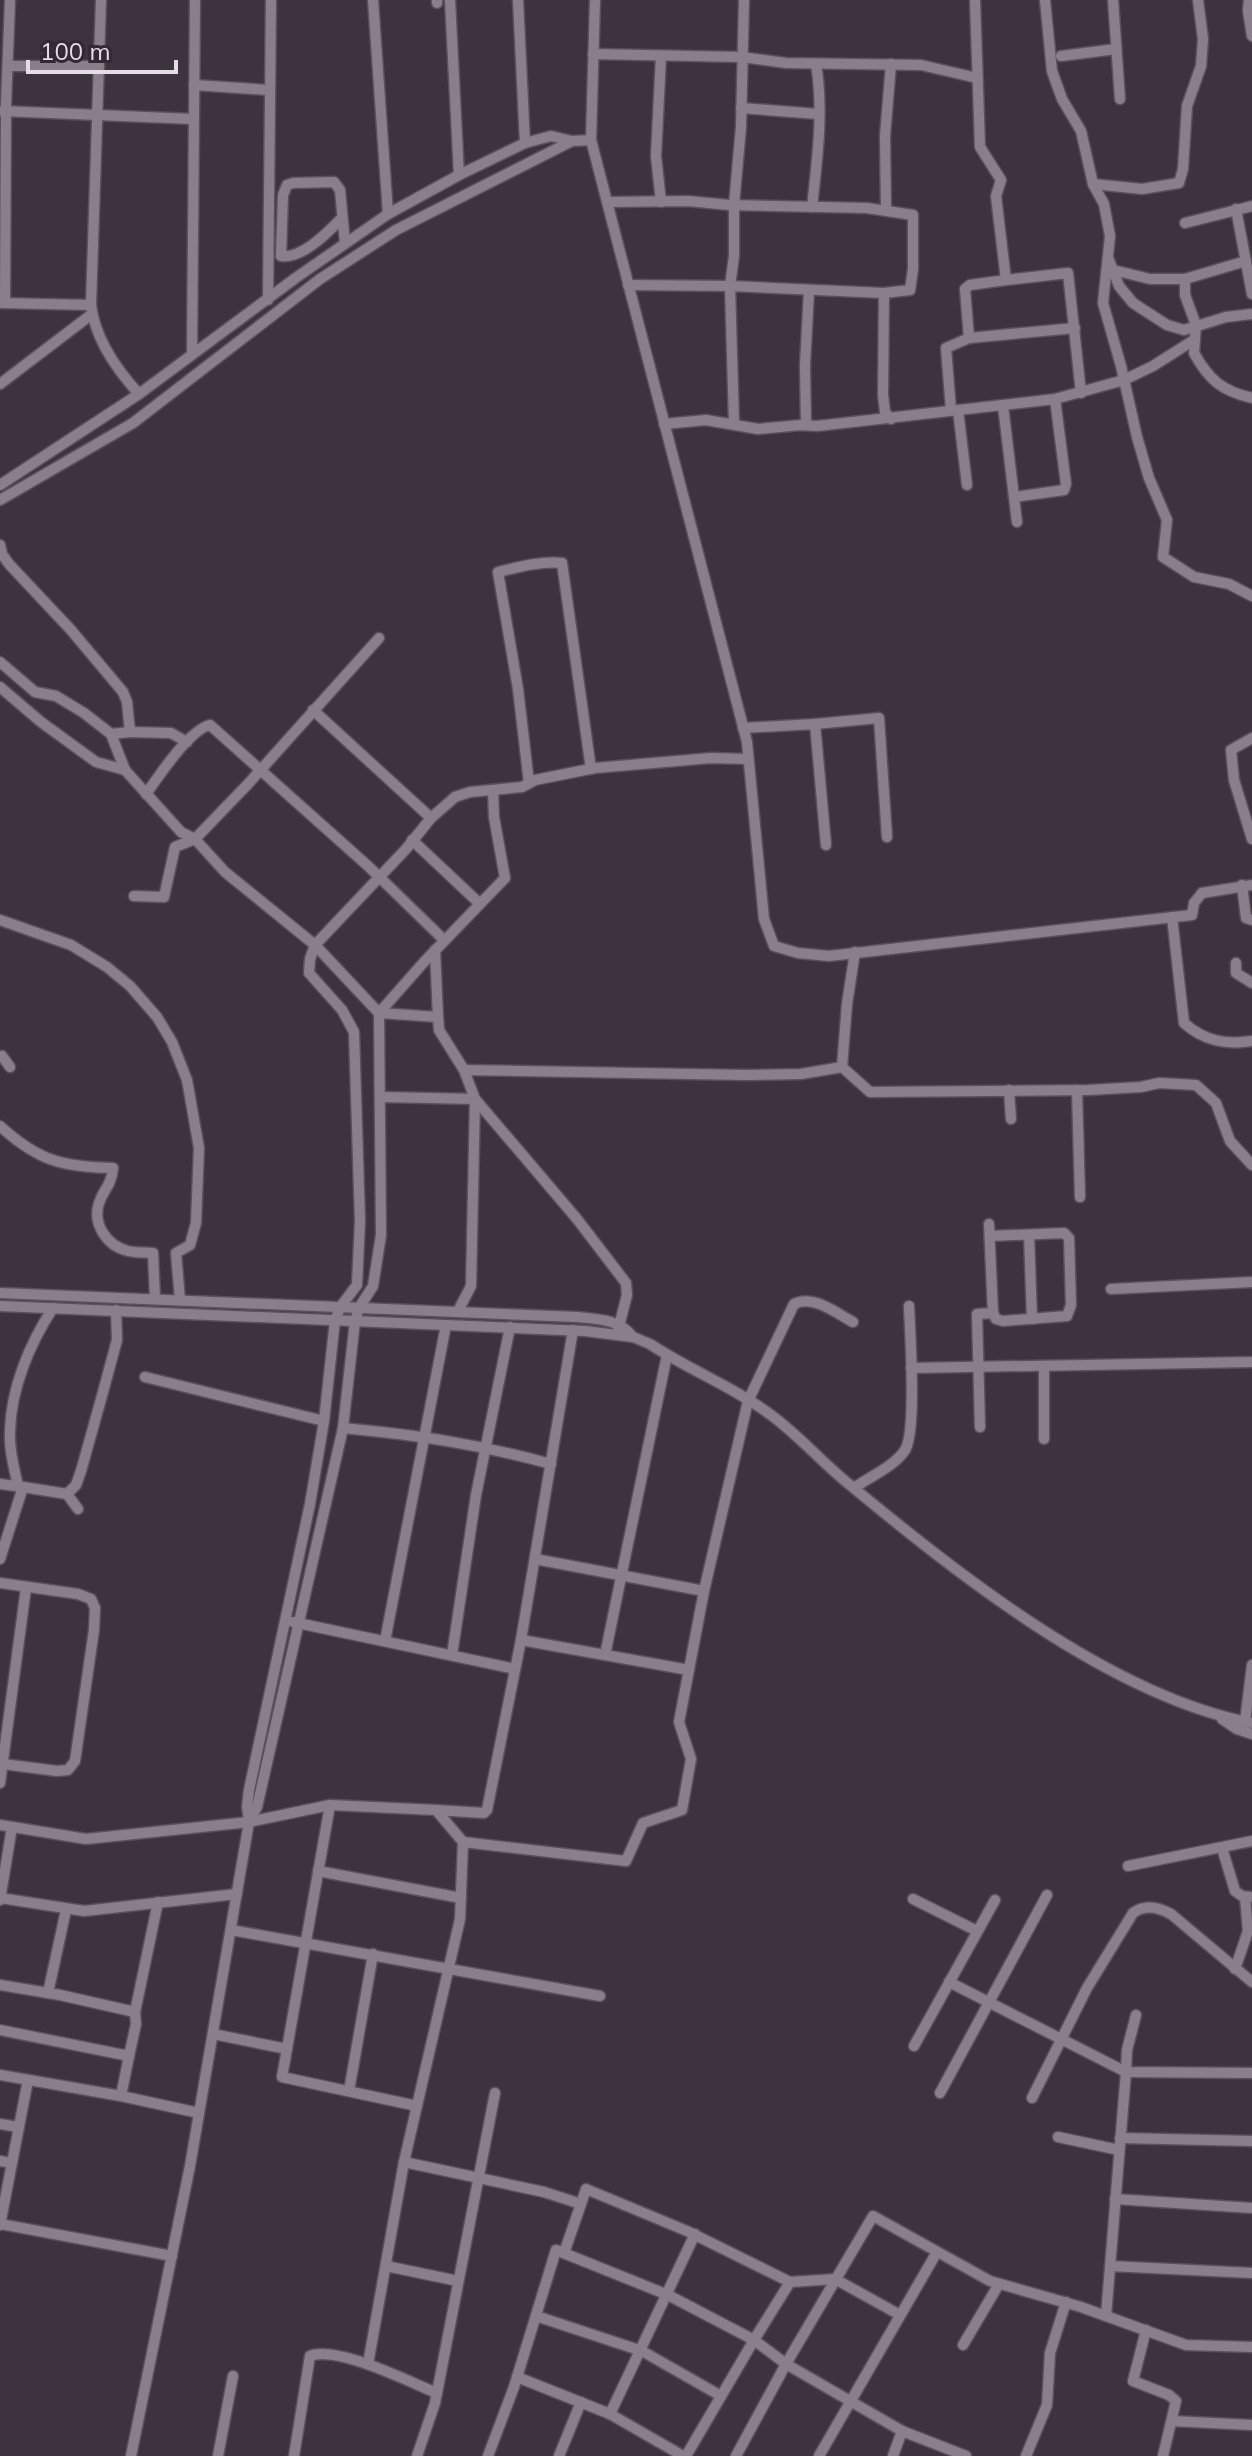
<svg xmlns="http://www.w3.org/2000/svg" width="1252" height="2456" viewBox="0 0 1252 2456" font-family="Mulish,sans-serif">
	<rect width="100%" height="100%" fill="#3c333e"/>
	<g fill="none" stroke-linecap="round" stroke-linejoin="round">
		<defs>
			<g id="minor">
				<path d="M101 0 91 305C95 338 117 370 139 394"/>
				<polyline points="373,0 388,214"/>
				<polyline points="437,0 437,3"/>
				<polyline points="450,0 459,175"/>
				<polyline points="518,0 525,143"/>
				<polyline points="595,0 591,140 747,742 764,919 774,946 798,953 829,956 1192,915 1194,903 1202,893 1252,885"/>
				<polyline points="1045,0 1052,71 1062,99 1081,131 1093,184 1104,204 1110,236 1103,303 1121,366 1137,437 1149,478 1167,520 1163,557 1194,577 1229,584 1252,596"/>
				<polyline points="1113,0 1120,99"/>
				<polyline points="1249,0 1248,11 1252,36"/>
				<polyline points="593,54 741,57 786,63 921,65 977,78"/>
				<polyline points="1061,56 1116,49"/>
				<polyline points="9,66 99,66"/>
				<polyline points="194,85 269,90"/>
				<polyline points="741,108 818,114"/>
				<polyline points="2,111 193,119"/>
				<polyline points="1093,184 1142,189 1179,183 1183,169 1187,106 1201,66 1203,39 1198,0"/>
				<polyline points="607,202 688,201 729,205 867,208 913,215 913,269 910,290 884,293 730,286 628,285"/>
				<polyline points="661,202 656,156 661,56"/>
				<path d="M812 207C817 161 824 110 816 64"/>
				<polyline points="1236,209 1252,294"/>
				<polyline points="886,210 885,136 891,64"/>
				<path d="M341 219C327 233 302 259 281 256L283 195 287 185 293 183 334 182 340 190 345 243"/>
				<polyline points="1185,223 1252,206"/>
				<polyline points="1109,260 1119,286 1133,303 1167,325 1184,330 1226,317 1252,314"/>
				<polyline points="1113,270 1150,279 1185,279 1246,261"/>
				<path d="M1185 279V295L1196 325 1194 353C1209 380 1222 391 1252 398"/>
				<polyline points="1006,280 1068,273 1081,393"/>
				<polyline points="884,293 883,395 885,412 891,419"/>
				<polyline points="268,300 271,0"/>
				<polyline points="1,303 91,305"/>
				<polyline points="5,303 6,105 10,0"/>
				<polyline points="969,338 1075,328"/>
				<polyline points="192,354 195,0"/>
				<polyline points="0,384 92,314"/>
				<polyline points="1003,406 1017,522"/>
				<polyline points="951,410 946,348 969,338 965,289 970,285 1006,280 996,196 1001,180 980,147 975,0"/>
				<polyline points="958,410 967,485"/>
				<polyline points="734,423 730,286 734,256 734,205 741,127 744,0"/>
				<polyline points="664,424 706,420 758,429 801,425 817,426 1055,399 1124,380 1153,366 1194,340"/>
				<polyline points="806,425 805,365 809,291"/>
				<polyline points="0,485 139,394 297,277 388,214 459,175 525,143 551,136 572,141 591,140"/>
				<polyline points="1014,497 1064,490 1066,484 1055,399"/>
				<polyline points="0,500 133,423 320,279 396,230 572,141"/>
				<polyline points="0,545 2,554 9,564 71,630 123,692 127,702 130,732 111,734"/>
				<polyline points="0,662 35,692 56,696 84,713 111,734 125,770 181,832 195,839 225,872 315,945 379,1013 381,1235 373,1286 359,1308 355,1321 343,1428 257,1807 249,1822 190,2166 131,2456"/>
				<polyline points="0,687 41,722 96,762 125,770"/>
				<polyline points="313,710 431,818"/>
				<polyline points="815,724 879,718 887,837"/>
				<polyline points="743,728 815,724 826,845"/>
				<polyline points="130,732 171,733 187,742"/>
				<polyline points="1252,738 1231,750 1234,780 1252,839"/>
				<path d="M529 783 518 689 498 572C519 567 540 561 562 563L591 769"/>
				<path d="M146 794C159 776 189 730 210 725L368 866 444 940"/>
				<polyline points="412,840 479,903"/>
				<polyline points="1242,885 1246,918 1252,920"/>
				<polyline points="134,896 164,897 175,847 195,839 248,784 379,638"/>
				<path d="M1172 917 1184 1023C1204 1041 1226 1045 1252 1041"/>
				<polyline points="0,920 71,945 107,967 130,986 157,1017 172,1042 187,1080 199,1148 196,1223 190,1245 176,1253 180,1300"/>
				<polyline points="1236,963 1236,973 1252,983"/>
				<polyline points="379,1013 424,962 505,878 494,817 493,790"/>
				<polyline points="379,1013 438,1017 435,950"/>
				<polyline points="438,1017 439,1030 464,1070 475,1099 577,1219 626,1283 627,1295 618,1330"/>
				<polyline points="0,1057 2,1056 10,1067"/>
				<polyline points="842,1067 870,1092 1088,1090 1141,1087 1159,1083 1196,1085 1216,1103 1230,1141 1252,1165"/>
				<polyline points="842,1067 847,1004 855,952"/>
				<polyline points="464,1070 746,1075 801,1074 842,1067"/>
				<polyline points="1009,1090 1011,1119"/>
				<polyline points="1077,1090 1080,1197"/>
				<polyline points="382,1097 475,1099 471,1286 458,1311"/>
				<path d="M0 1126C38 1161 63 1167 113 1168 111 1187 104 1188 99 1203 92 1224 107 1246 128 1251 136 1253 145 1252 153 1253L155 1299"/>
				<polyline points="1029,1235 1032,1319"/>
				<polyline points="990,1236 1064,1233 1069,1238 1071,1305 1067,1316 1003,1321 996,1319 993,1313"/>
				<polyline points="1111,1289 1252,1282"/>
				<path d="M0 1293 577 1317C597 1319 619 1319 632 1336"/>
				<path d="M0 1306 585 1331 633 1337 650 1344C689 1370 734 1387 771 1415 797 1434 819 1459 844 1480 954 1571 1109 1696 1252 1723"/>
				<polyline points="911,1368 1252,1362"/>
				<polyline points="145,1377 324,1421"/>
				<polyline points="980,1427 977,1314 993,1313 989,1224"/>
				<path d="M343 1428C417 1435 478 1444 551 1464"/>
				<polyline points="1044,1439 1044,1368"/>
				<polyline points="0,1484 23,1487 0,1559"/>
				<path d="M18 1486C14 1468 9 1449 10 1431 11 1388 30 1343 53 1308"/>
				<polyline points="23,1487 67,1494 78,1509"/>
				<path d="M854 1488C869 1477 895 1466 905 1450 917 1431 910 1333 909 1306"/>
				<polyline points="67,1494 76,1485 81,1471 103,1392 117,1340 116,1310"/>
				<polyline points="535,1559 704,1591"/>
				<polyline points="0,1583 78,1594 91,1599 95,1608 94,1630 75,1761 68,1770 57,1771 3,1764"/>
				<polyline points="293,1622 515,1669"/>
				<polyline points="521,1640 689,1670"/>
				<polyline points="385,1641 446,1325"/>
				<polyline points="452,1655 476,1495 510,1327"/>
				<polyline points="605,1655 667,1355"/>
				<polyline points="1222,1719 1237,1729 1252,1734"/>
				<polyline points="1245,1722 1252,1665"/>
				<polyline points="0,1783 26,1588"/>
				<polyline points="330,1805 282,2077 417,2106"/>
				<polyline points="436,1810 484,1813 487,1810 521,1640 573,1330"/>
				<polyline points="249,1820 247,1807 249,1790 310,1504 324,1421 335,1320 341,1306 357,1285 360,1221 354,1032 342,1010 309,973 310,959 315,945 406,849 431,818 455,797 470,792 522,787 535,780 595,768 711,758 748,759"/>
				<polyline points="0,1825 86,1839 249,1822 330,1805 436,1810 463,1842 460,1919 404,2162 368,2364"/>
				<path d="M463 1842 626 1861 643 1823 682 1810 691 1759 679 1722 704 1591 748 1401 794 1304C813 1294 836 1313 853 1322"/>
				<polyline points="1222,1848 1235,1891 1242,1896 1250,1897"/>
				<polyline points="1128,1866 1252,1841"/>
				<polyline points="318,1871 461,1898"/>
				<polyline points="0,1898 84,1911 237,1894"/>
				<polyline points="913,1899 977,1931"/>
				<polyline points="0,1900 12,1827"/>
				<polyline points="231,1930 600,1996"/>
				<polyline points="1235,1969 1248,1931 1245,1897"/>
				<polyline points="949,1982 1126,2072 1106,2316"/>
				<polyline points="0,1985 60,1995 135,2012 158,1902"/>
				<polyline points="48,1993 66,1910"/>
				<polyline points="1136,2015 1127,2050 1126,2072 1252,2073"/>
				<polyline points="0,2030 129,2056 136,2024 135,2012"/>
				<polyline points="213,2034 287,2049"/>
				<polyline points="914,2046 995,1900"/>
				<polyline points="0,2075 121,2096 199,2113"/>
				<polyline points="349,2091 373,1954"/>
				<polyline points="940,2093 1047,1895"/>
				<polyline points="121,2096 129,2056"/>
				<path d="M1032 2098 1087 1988 1133 1913C1145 1904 1158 1907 1171 1914L1252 1982"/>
				<polyline points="0,2124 18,2127"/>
				<polyline points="1058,2137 1119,2150"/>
				<polyline points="1120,2138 1252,2141"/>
				<polyline points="0,2161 12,2163"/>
				<polyline points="404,2162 544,2192 581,2204 564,2253"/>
				<polyline points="1115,2199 1252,2208"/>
				<polyline points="581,2204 586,2189 687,2231 790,2282 835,2279 900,2315"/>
				<polyline points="0,2224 172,2256"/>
				<polyline points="0,2225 28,2080"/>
				<polyline points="386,2266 458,2281"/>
				<polyline points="1110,2266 1252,2273"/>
				<polyline points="790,2282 754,2340 786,2364 902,2431 966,2456"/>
				<polyline points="536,2316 642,2351 721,2396"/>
				<polyline points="1146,2330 1133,2381 1169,2395 1176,2401 1163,2456"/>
				<polyline points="963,2345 999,2284"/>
				<polyline points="517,2377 610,2414 683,2456"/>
				<polyline points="610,2414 695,2234"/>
				<polyline points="1172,2421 1252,2425"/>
				<polyline points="218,2456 233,2376"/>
				<path d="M294 2456 310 2356C337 2345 409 2382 437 2393"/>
				<polyline points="417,2456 435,2403 495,2093"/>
				<polyline points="488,2456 514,2387 556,2250 668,2295 754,2340 686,2456"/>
				<polyline points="559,2456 581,2402"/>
				<polyline points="736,2456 786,2364 873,2216 990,2281 1081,2307 1186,2345 1252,2347"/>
				<polyline points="819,2456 937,2252"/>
				<polyline points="893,2456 902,2431"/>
				<polyline points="1026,2456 1047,2405 1050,2353 1066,2302"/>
			</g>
		</defs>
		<!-- minor casing -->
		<use href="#minor" stroke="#59515a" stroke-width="13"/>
		<!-- minor -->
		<use href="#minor" stroke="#897f8b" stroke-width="10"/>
	</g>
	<!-- scale -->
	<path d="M28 60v12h148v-12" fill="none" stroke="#e3dde4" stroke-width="4"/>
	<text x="40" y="60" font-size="24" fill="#e3dde4" stroke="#322934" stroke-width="6" paint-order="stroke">100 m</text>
</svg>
